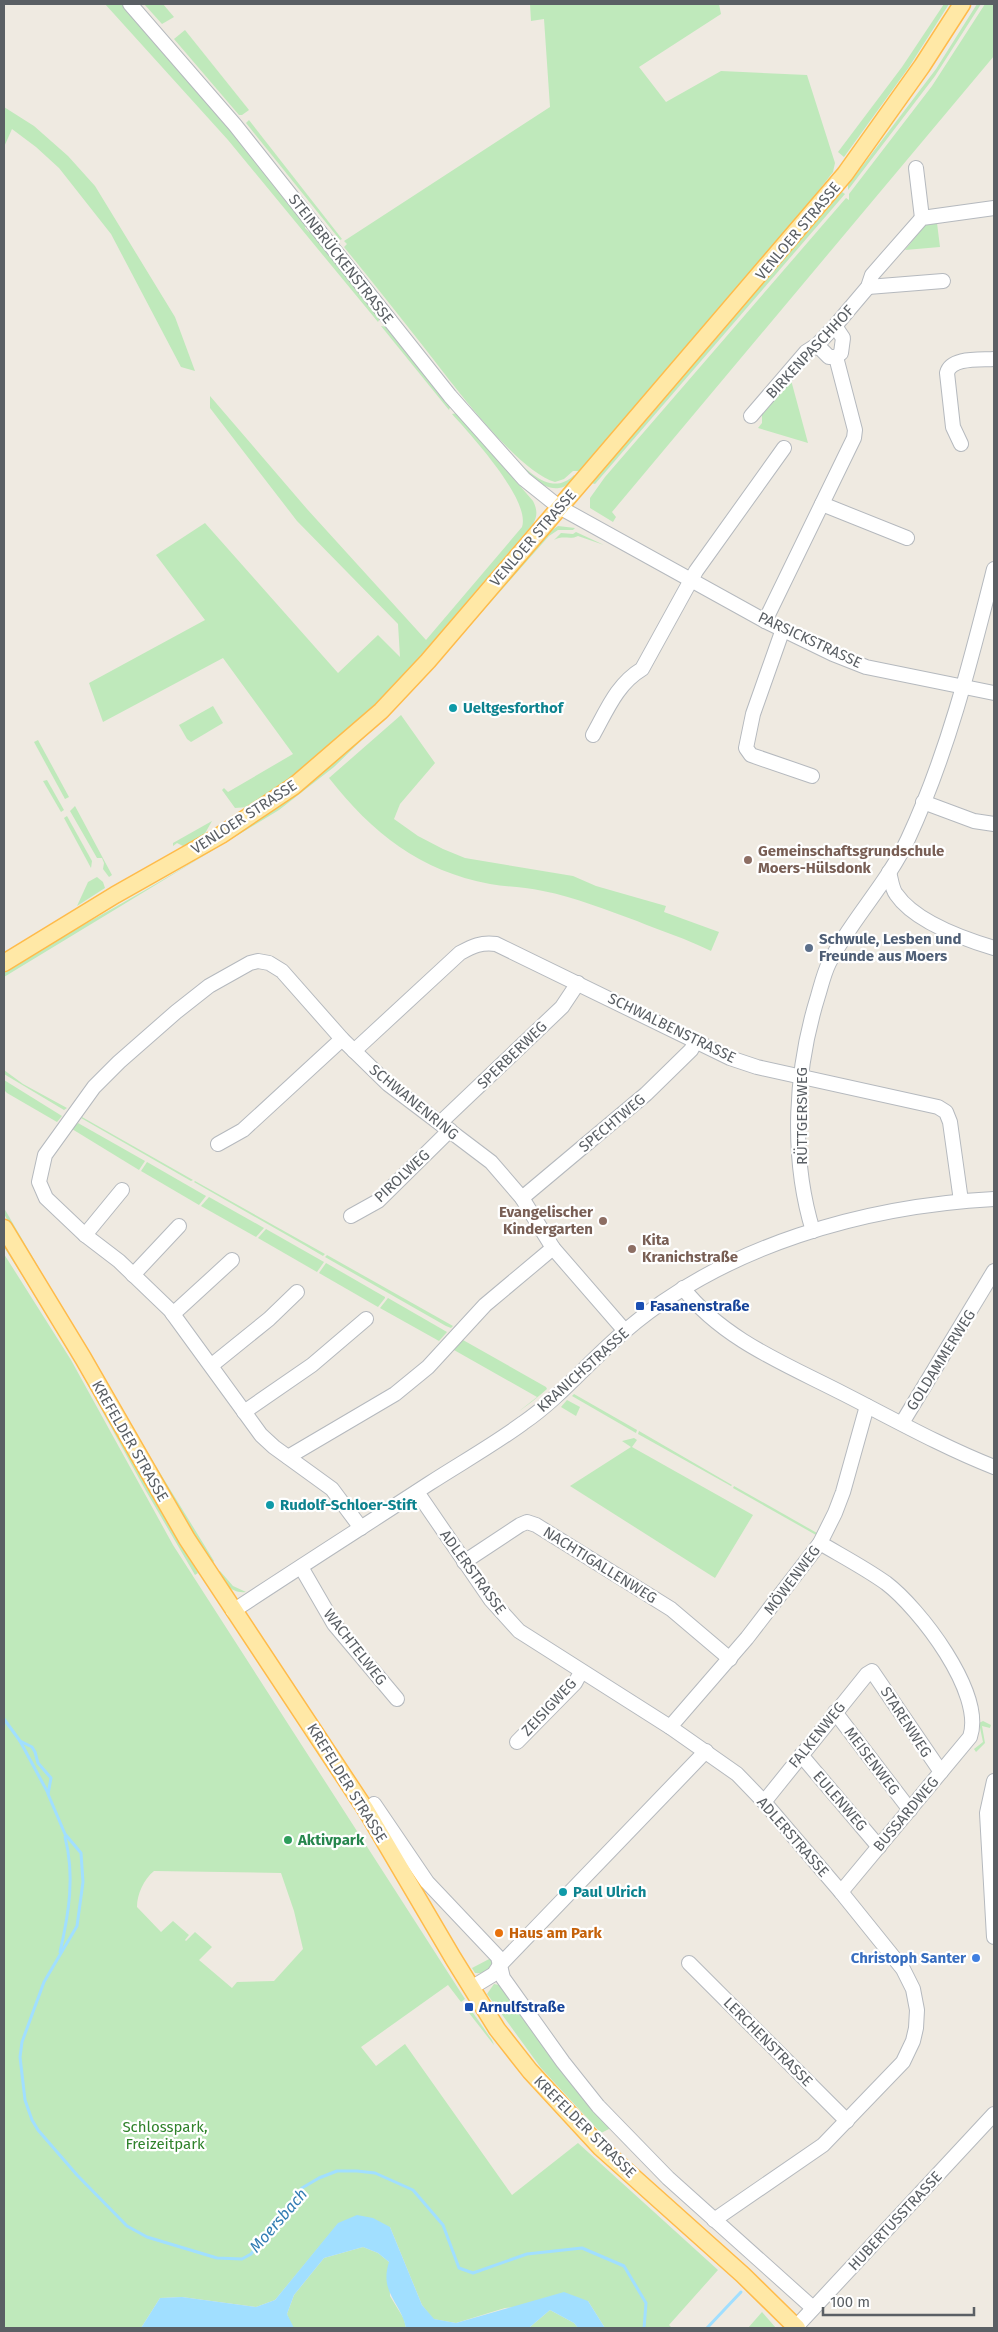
<svg xmlns="http://www.w3.org/2000/svg" width="998" height="2332" viewBox="0 0 998 2332" font-family="'Fira Sans',sans-serif">
	<rect width="100%" height="100%" fill="#efeae1"/>
	<!-- green -->
	<g fill="#bfe9bb" fill-rule="evenodd">
		<polygon points="105,4 123,4 233,132 306,222 305,228 309,232 314,233 381,316 378,322 228,140"/>
		<polygon points="144,4 163,4 174,17 162,24"/>
		<path d="M530 4H719L721 14 639 67 666 102 721 71 807 75 835 163 833 172 806 207 579 471H573L564 479 555 482C516 471 449 379 423 346 397 313 371 280 344 247L347 244 344 241 550 107 544 19 531 21Z"/>
		<polygon points="944,4 949,4 909,67 844,157 838,152 902,67"/>
		<polygon points="977,4 981,4 935,76 848,190 848,185 936,69"/>
		<polygon points="985,4 994,4 994,56 612,512 616,517 613,522 590,508 590,498 605,477 846,198 849,200 849,194 932,86"/>
		<polygon points="185,30 249,110 242,115 239,115 174,39"/>
		<polygon points="4,107 34,126 68,156 95,186 175,317 195,371 181,367 111,234 59,168 36,147 12,129 4,147"/>
		<polygon points="249,120 342,239 340,240 246,123"/>
		<polygon points="842,192 845,194 595,484 591,483"/>
		<polygon points="937,223 940,247 905,250 926,224"/>
		<polygon points="381,326 388,327 451,405 449,410"/>
		<polygon points="791,380 808,443 758,428 762,423 762,413"/>
		<path d="M210 396 307 509 426 640 522 527C531 500 470 434 452 414L457 413 533 501C537 509 538 516 533 524L388 694 306 767 261 800 248 807 235 808 222 790 224 788 228 792 293 754 223 658 103 722 89 683 205 620 156 555 205 523 338 673 378 635 400 657 398 624 297 521 210 408Z"/>
		<path d="M514 458C531 474 553 496 574 475L575 476C571 482 567 487 559 488 544 491 520 470 514 458Z"/>
		<polygon points="558,526 575,528 573,530 558,530 549,536 445,654 443,651 549,532"/>
		<path d="M576 532 604 545 578 536C571 540 562 535 554 540L561 533 573 534Z"/>
		<path d="M402 697 405 698 334 767 279 810 4 977V972L31 955C112 908 197 864 273 810 320 777 360 735 402 697Z"/>
		<polygon points="213,706 223,723 191,742 187,739 179,725"/>
		<path d="M401 715 435 763 400 804 394 819 418 836 443 849 465 858 573 876 596 886 666 906 664 912 719 932 711 951C687 939 661 931 637 921 606 910 575 897 543 891 525 887 507 887 490 884 420 871 372 833 329 778Z"/>
		<polygon points="38,740 69,797 65,799 34,742"/>
		<polygon points="47,780 64,810 61,812 43,781"/>
		<polygon points="75,806 112,875 109,877 103,869 104,863 102,858 97,858 70,811"/>
		<polygon points="67,816 92,861 91,868 64,818"/>
		<polygon points="212,821 204,835 185,847 177,843 173,846 173,843"/>
		<polygon points="97,877 103,882 105,888 77,906 88,882"/>
		<polygon points="4,1070 23,1084 67,1108 64,1110 4,1074"/>
		<polygon points="4,1080 62,1116 57,1122 7,1093 4,1090"/>
		<polygon points="82,1117 193,1180 191,1181 81,1118"/>
		<polygon points="78,1123 145,1161 139,1170 72,1129"/>
		<polygon points="147,1162 206,1196 199,1205 141,1171"/>
		<polygon points="195,1181 325,1254 323,1256 306,1246 194,1182"/>
		<polygon points="209,1197 264,1228 256,1237 201,1206"/>
		<polygon points="4,1208 122,1411 214,1561 212,1564 151,1467 4,1214"/>
		<polygon points="266,1229 324,1262 317,1272 258,1238"/>
		<polygon points="4,1240 34,1288 198,1573 195,1575 146,1491 66,1345 4,1247"/>
		<path d="M4 1254 71 1360 173 1545 465 1999 461 2002 448 1985 361 2047 376 2066 405 2044 512 2195 578 2143 718 2270 669 2325 672 2328H605L588 2301 505 2308 456 2323 433 2319 422 2305 390 2227 338 2224 275 2300 256 2307 182 2297 160 2298 141 2328H4ZM154 1871 281 1873 294 1911 303 1949 274 1981 237 1982 232 1988 199 1960 212 1947 195 1932 186 1941 185 1940 189 1935 173 1921 161 1932 137 1907C137 1894 144 1879 154 1871Z"/>
		<polygon points="327,1255 453,1326 451,1328 446,1326 325,1257"/>
		<polygon points="326,1263 385,1297 385,1298 378,1307 319,1273"/>
		<polygon points="388,1298 447,1332 439,1341 380,1308"/>
		<path d="M463 1340 546 1387 547 1389C538 1397 528 1405 518 1412L537 1397 454 1350Z"/>
		<polygon points="574,1394 637,1430 636,1433 572,1396"/>
		<polygon points="567,1400 580,1407 576,1416 561,1407"/>
		<polygon points="639,1431 732,1485 731,1486 638,1434"/>
		<polygon points="634,1438 637,1440 632,1447 753,1515 715,1578 570,1486 631,1447 622,1441"/>
		<polygon points="734,1486 817,1533 816,1535 733,1488"/>
		<path d="M220 1571 233 1586 246 1592C231 1594 224 1582 216 1572Z"/>
		<polygon points="983,1721 991,1725 990,1728 982,1726 985,1743 976,1752 974,1749 983,1742 979,1723"/>
		<path d="M493 1957 494 1962C489 1970 485 1974 475 1973L472 1968Z"/>
		<polygon points="494,1984 499,1985 611,2128 601,2133 541,2068 487,1994"/>
		<polygon points="471,2010 492,2040 494,2045 469,2013"/>
		<polygon points="363,2247 378,2253 389,2262 390,2296 404,2319 406,2328 292,2327 287,2314 294,2295 324,2258"/>
		<polygon points="550,2310 574,2323 578,2328 520,2328 530,2327"/>
		<polygon points="762,2312 776,2328 748,2328"/>
	</g>
	<!-- water -->
	<path fill="#a1dfff" d="M357 2215 373 2218 390 2227 422 2305 434 2319 456 2323 564 2292 588 2301 605 2328H578L574 2323 550 2310 530 2327 406 2328C401 2302 379 2293 389 2262L378 2253 363 2247 324 2258 294 2295 287 2314 294 2328H141L160 2298 182 2297 256 2307 275 2300 338 2223Z"/>
	<g fill="none" stroke-linecap="round" stroke-linejoin="round">
		<!-- stream -->
		<g stroke="#a1dfff" stroke-width="3">
			<polyline points="4,1719 20,1741 32,1747 35,1752 38,1763 51,1778 48,1794 65,1834 81,1853 83,1882 77,1926 44,1982 22,2042 20,2057 25,2100 32,2120 38,2130 77,2175 127,2226 147,2237 217,2258 242,2259 251,2254 302,2188 319,2178 337,2171 357,2171 375,2173 413,2190 443,2225 459,2268 473,2273 527,2254 582,2248 624,2266 646,2303 644,2328"/>
			<polyline points="20,1741 48,1793"/>
			<path d="M60 1952C69 1913 75 1876 65 1837"/>
			<polyline points="707,2328 741,2292"/>
		</g>
		<defs>
			<g id="minor">
				<polyline points="130,4 235,125 450,396 524,479 559,507 765,621 833,654 866,667 994,693"/>
				<polyline points="916,168 922,218"/>
				<polyline points="868,287 943,281"/>
				<polyline points="817,345 829,357 836,357 841,353 843,338 835,326"/>
				<polyline points="751,416 806,352 817,345 835,326 868,287 872,275 922,218 994,208"/>
				<path d="M961 444 953 427 947 373C951 357 980 360 994 359"/>
				<polyline points="822,504 907,538"/>
				<polyline points="765,621 854,438 855,430 836,357"/>
				<polyline points="783,629 753,714 746,748 751,755 812,776"/>
				<path d="M593 735C607 710 617 684 642 669L696 571 784 448"/>
				<polyline points="923,802 974,821 994,824"/>
				<path d="M889 872C891 879 892 889 896 894 915 922 964 939 994 948"/>
				<path d="M354 1051 460 953C473 946 481 942 496 944L730 1058 757 1067 938 1107 946 1112 950 1122 961 1201"/>
				<polyline points="440,1123 562,1007 578,983"/>
				<polyline points="218,1144 243,1130 342,1039"/>
				<polyline points="522,1198 646,1094 691,1050 696,1041"/>
				<polyline points="351,1216 378,1201 450,1130"/>
				<path d="M813 1231C790 1156 795 1070 818 996 821 986 824 973 829 963 851 920 887 884 908 839 948 753 971 660 994 569"/>
				<polyline points="85,1235 122,1190"/>
				<polyline points="133,1275 179,1226"/>
				<path d="M683 1288C723 1340 788 1365 844 1394 893 1419 943 1447 994 1467"/>
				<polyline points="173,1314 232,1260"/>
				<polyline points="212,1365 269,1319 297,1292"/>
				<polyline points="244,1412 312,1365 366,1319"/>
				<polyline points="902,1423 994,1271"/>
				<polyline points="288,1457 395,1394 428,1367 485,1305 553,1248"/>
				<polyline points="417,1492 491,1600 519,1631 670,1727 737,1774 764,1802 841,1892 903,1969 913,1989 917,2010 916,2028 913,2041 903,2062 823,2145 714,2220"/>
				<polyline points="361,1528 332,1489 274,1447 261,1435 170,1310 119,1261 85,1235 46,1198 39,1182 45,1155 94,1087 119,1062 176,1012 209,986 250,963 258,961 269,963 282,971 342,1039 388,1084 491,1162 522,1198 553,1248 625,1331"/>
				<path d="M820 1543C842 1556 865 1568 886 1583 919 1608 985 1693 970 1737L841 1892"/>
				<polyline points="464,1562 520,1525 527,1522 536,1525 671,1609 730,1659"/>
				<polyline points="301,1567 334,1624 397,1699"/>
				<path d="M233 1611C298 1568 364 1526 430 1483 461 1463 493 1445 523 1423 561 1397 590 1360 625 1331 725 1245 865 1206 994 1199"/>
				<polyline points="835,1712 910,1810"/>
				<polyline points="670,1727 747,1638 820,1543 835,1513 843,1492 867,1406"/>
				<polyline points="517,1742 575,1683 581,1672"/>
				<polyline points="801,1755 879,1847"/>
				<polyline points="994,1781 987,1813 994,1937"/>
				<polyline points="764,1802 867,1674 872,1671 941,1772"/>
				<polyline points="374,1804 427,1882 498,1957 503,1978 563,2062 598,2106 668,2178 813,2308"/>
				<polyline points="689,1963 847,2121"/>
				<polyline points="471,1988 494,1974 500,1965 706,1751"/>
				<polyline points="796,2327 994,2114"/>
			</g>
			<g id="major">
				<polyline points="4,963 115,895 221,835 294,786 381,711 428,661 845,174 922,66 962,4"/>
				<polyline points="4,1228 83,1358 187,1539 366,1810 453,1958 497,2029 530,2071 601,2148 743,2275 797,2328"/>
			</g>
		</defs>
		<!-- minor casing -->
		<use href="#minor" stroke="#b5b9be" stroke-width="16"/>
		<!-- major casing -->
		<use href="#major" stroke="#ffbb4a" stroke-width="19"/>
		<!-- minor -->
		<use href="#minor" stroke="#fff" stroke-width="14"/>
		<!-- major -->
		<use href="#major" stroke="#ffe8a6" stroke-width="16"/>
	</g>
	<!-- markers -->
	<g fill="#0f9aa8" stroke="#fff" stroke-width="2">
		<circle cx="453" cy="708" r="5"/>
		<circle cx="270" cy="1505" r="5"/>
		<circle cx="563" cy="1892" r="5"/>
	</g>
	<g fill="#8d6e63" stroke="#fff" stroke-width="2">
		<circle cx="748" cy="860" r="5"/>
		<circle cx="603" cy="1221" r="5"/>
		<circle cx="632" cy="1249" r="5"/>
	</g>
	<circle fill="#5c6f8a" stroke="#fff" stroke-width="2" cx="809" cy="948" r="5"/>
	<g fill="#1a4fb4" stroke="#fff" stroke-width="2">
		<rect x="635" y="1301" width="10" height="10" rx="2.5"/>
		<rect x="464" y="2002" width="10" height="10" rx="2.5"/>
	</g>
	<circle fill="#2e9e5b" stroke="#fff" stroke-width="2" cx="288" cy="1840" r="5"/>
	<circle fill="#e8710a" stroke="#fff" stroke-width="2" cx="499" cy="1933" r="5"/>
	<circle fill="#3f7fe0" stroke="#fff" stroke-width="2" cx="976" cy="1958" r="5"/>
	<g text-anchor="middle" stroke-width="4.5" stroke-linejoin="round" paint-order="stroke">
		<!-- street labels -->
		<g font-size="15" fill="#5a5f64" stroke="#fff">
			<text transform="translate(798 231) rotate(-50)" y="5">VENLOER STRASSE</text>
			<text transform="translate(341 259) rotate(52)" y="5">STEINBRÜCKENSTRASSE</text>
			<text transform="translate(810 352) rotate(-47)" y="5">BIRKENPASCHHOF</text>
			<text transform="translate(533 538) rotate(-49)" y="5">VENLOER STRASSE</text>
			<text transform="translate(810 640) rotate(25)" y="5">PARSICKSTRASSE</text>
			<text transform="translate(244 817) rotate(-33)" y="5">VENLOER STRASSE</text>
			<text transform="translate(672 1028) rotate(26)" y="5">SCHWALBENSTRASSE</text>
			<text transform="translate(512 1055) rotate(-44)" y="5">SPERBERWEG</text>
			<text transform="translate(414 1102) rotate(39)" y="5">SCHWANENRING</text>
			<text transform="translate(802 1116) rotate(-90)" y="5">RÜTTGERSWEG</text>
			<text transform="translate(612 1123) rotate(-40)" y="5">SPECHTWEG</text>
			<text transform="translate(402 1176) rotate(-43)" y="5">PIROLWEG</text>
			<text transform="translate(941 1360) rotate(-58)" y="5">GOLDAMMERWEG</text>
			<text transform="translate(583 1370) rotate(-42)" y="5">KRANICHSTRASSE</text>
			<text transform="translate(130 1441) rotate(60)" y="5">KREFELDER STRASSE</text>
			<text transform="translate(600 1565) rotate(32)" y="5">NACHTIGALLENWEG</text>
			<text transform="translate(473 1572) rotate(54)" y="5">ADLERSTRASSE</text>
			<text transform="translate(792 1580) rotate(-53)" y="5">MÖWENWEG</text>
			<text transform="translate(355 1647) rotate(52)" y="5">WACHTELWEG</text>
			<text transform="translate(549 1707) rotate(-47)" y="5">ZEISIGWEG</text>
			<text transform="translate(906 1722) rotate(57)" y="5">STARENWEG</text>
			<text transform="translate(817 1735) rotate(-51)" y="5">FALKENWEG</text>
			<text transform="translate(872 1761) rotate(53)" y="5">MEISENWEG</text>
			<text transform="translate(347 1783) rotate(58)" y="5">KREFELDER STRASSE</text>
			<text transform="translate(840 1801) rotate(49)" y="5">EULENWEG</text>
			<text transform="translate(906 1814) rotate(-50)" y="5">BUSSARDWEG</text>
			<text transform="translate(793 1837) rotate(49)" y="5">ADLERSTRASSE</text>
			<text transform="translate(768 2042) rotate(45)" y="5">LERCHENSTRASSE</text>
			<text transform="translate(585 2127) rotate(45)" y="5">KREFELDER STRASSE</text>
			<text transform="translate(895 2221) rotate(-47)" y="5">HUBERTUSSTRASSE</text>
		</g>
		<!-- culture labels -->
		<g font-size="15" font-weight="bold" fill="#0d838f" stroke="#fff" text-anchor="start">
			<text x="463" y="713">Ueltgesforthof</text>
			<text x="280" y="1510">Rudolf-Schloer-Stift</text>
			<text x="573" y="1897">Paul Ulrich</text>
		</g>
		<!-- education labels -->
		<g font-size="15" font-weight="bold" fill="#785e54" stroke="#fff" text-anchor="start">
			<text x="758" y="856">Gemeinschaftsgrundschule<tspan x="758" dy="17">Moers-Hülsdonk</tspan></text>
			<text x="593" y="1217" text-anchor="end">Evangelischer<tspan x="593" dy="17">Kindergarten</tspan></text>
			<text x="642" y="1245">Kita<tspan x="642" dy="17">Kranichstraße</tspan></text>
		</g>
		<!-- service labels -->
		<g font-size="15" font-weight="bold" fill="#4e5e75" stroke="#fff" text-anchor="start">
			<text x="819" y="944">Schwule, Lesben und<tspan x="819" dy="17">Freunde aus Moers</tspan></text>
		</g>
		<!-- transit labels -->
		<g font-size="15" font-weight="bold" fill="#164399" stroke="#fff" text-anchor="start">
			<text x="650" y="1311">Fasanenstraße</text>
			<text x="479" y="2012">Arnulfstraße</text>
		</g>
		<!-- leisure labels -->
		<g font-size="15" font-weight="bold" fill="#27864d" stroke="#fff" text-anchor="start">
			<text x="298" y="1845">Aktivpark</text>
		</g>
		<!-- food labels -->
		<g font-size="15" font-weight="bold" fill="#c56008" stroke="#fff" text-anchor="start">
			<text x="509" y="1938">Haus am Park</text>
		</g>
		<!-- shop labels -->
		<g font-size="15" font-weight="bold" fill="#366cbe" stroke="#fff" text-anchor="end">
			<text x="966" y="1963">Christoph Santer</text>
		</g>
		<!-- park labels -->
		<g font-size="15" fill="#2f822b" stroke="#fff">
			<text x="165" y="2132">Schlosspark,<tspan x="165" dy="17">Freizeitpark</tspan></text>
		</g>
		<!-- water labels -->
		<g font-size="16" font-style="italic" fill="#317cb2" stroke="#fff">
			<text transform="translate(278 2220) rotate(-49)" y="6">Moersbach</text>
		</g>
	</g>
	<!-- border -->
	<rect width="998" height="2332" fill="none" stroke="#5a5f64" stroke-width="10"/>
	<!-- scale -->
	<path d="M823 2307v8h151v-8" fill="none" stroke="#5a5f64" stroke-width="2.5"/>
	<text x="830" y="2307" font-size="15" fill="#5a5f64" stroke="#ffffff" stroke-width="4" paint-order="stroke">100 m</text>
</svg>
